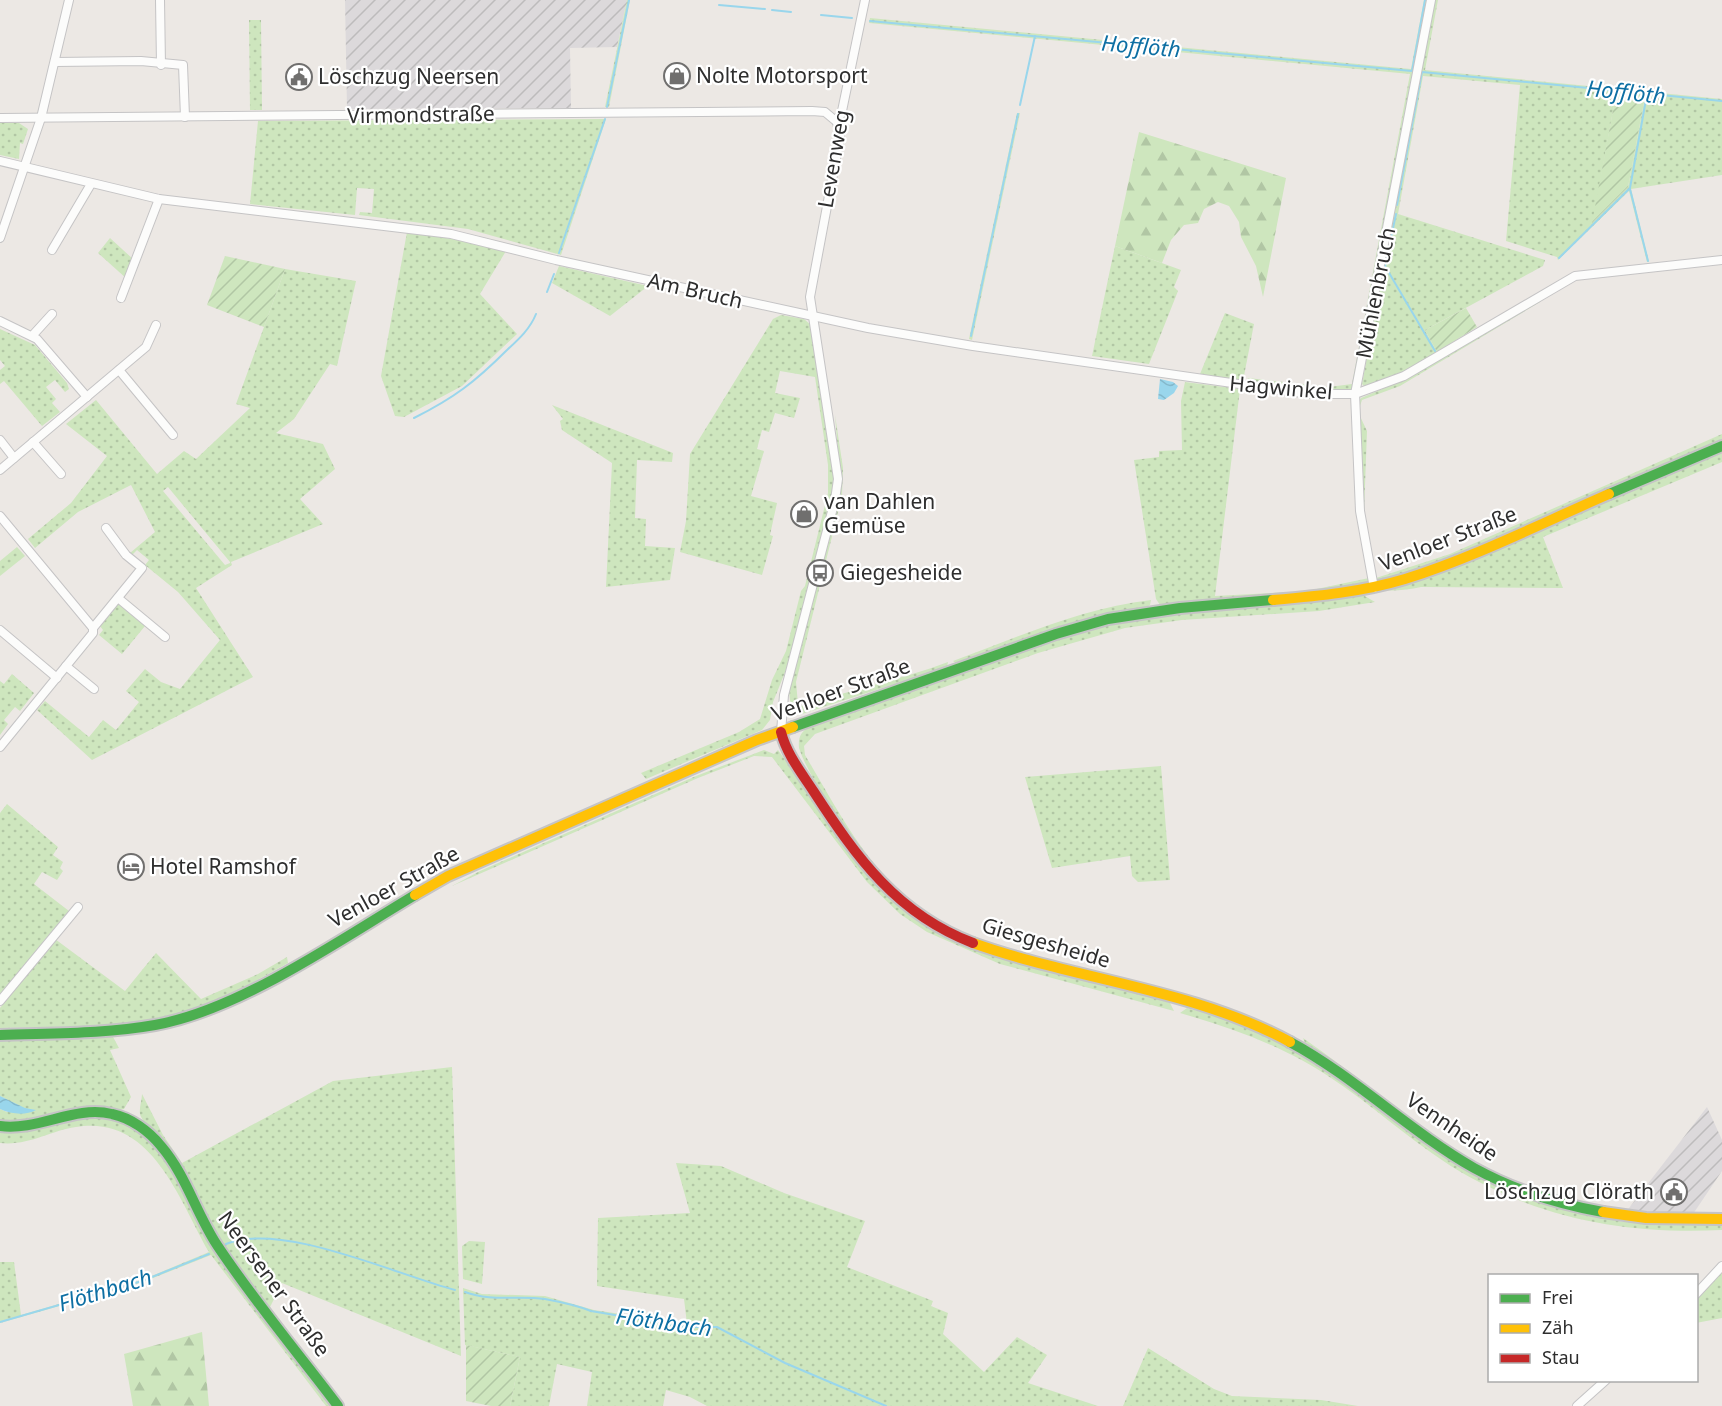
<svg xmlns="http://www.w3.org/2000/svg" width="1722" height="1406" viewBox="0 0 1722 1406" font-family="'Noto Sans',sans-serif">
	<defs>
		<pattern id="industrial-furrows" width="10" height="10" patternUnits="userSpaceOnUse" patternTransform="scale(1.5)"><rect width="10" height="10" fill="#dcd9db"/><path d="M-1 1l2-2M0 10L10 0M9 11l2-2" fill="none" stroke="#bdbbbc"/></pattern>
		<pattern id="grass-dots" width="8" height="8" patternUnits="userSpaceOnUse" patternTransform="scale(1.5)"><rect width="8" height="8" fill="#cee6be"/><path d="M2 2h.1M6 6h.1" fill="none" stroke="#b1c6a4" stroke-width="1.8" stroke-linecap="round"/></pattern>
		<pattern id="forest-firs" width="22" height="20" patternUnits="userSpaceOnUse" patternTransform="scale(1.5)"><rect width="22" height="20" fill="#cee6be"/><path d="M5 1l3.5 6h-7zM16 11l3.5 6h-7z" fill="#b1c6a4"/></pattern>
		<pattern id="garden-furrows" width="10" height="10" patternUnits="userSpaceOnUse" patternTransform="scale(1.5)"><rect width="10" height="10" fill="#cee6be"/><path d="M-1 1l2-2M0 10L10 0M9 11l2-2" fill="none" stroke="#b1c6a4"/></pattern>
		<pattern id="water-waves" width="16" height="10" patternUnits="userSpaceOnUse" patternTransform="scale(1.5)"><rect width="16" height="10" fill="#99d6ec"/><path d="M0 5q4-4 8 0t8 0" fill="none" stroke="#84b8cb"/></pattern>
	</defs>
	<rect width="100%" height="100%" fill="#ece8e4"/>
	<!-- industrial -->
	<g fill="url(#industrial-furrows)">
		<polygon points="345,0 627,0 617,47 570,48 571,108 347,109"/>
		<polygon points="1707,1107 1722,1140 1722,1171 1693,1214 1626,1212"/>
	</g>
	<!-- grass -->
	<g fill="url(#grass-dots)" fill-rule="evenodd">
		<polygon points="627,0 630,0 609,107 605,107"/>
		<polygon points="1424,0 1429,0 1354,388 1350,390 1293,389 1247,382 1248,378 1329,387 1352,384 1410,74 869,23 870,18 1411,69"/>
		<path d="M1433 0H1438L1425 70 1722 99V175L1631 189 1649 262H1647L1629 191 1558 260 1557 257 1506 241 1520 85 1423 76 1398 214 1545 260 1543 266 1425 330 1437 352 1435 354 1396 376 1365 387 1362 384ZM1616 94 1645 97 1628 187 1593 222Z"/>
		<polygon points="249,20 261,20 262,110 250,110"/>
		<polygon points="1017,113 1020,113 972,340 969,339"/>
		<polygon points="606,119 561,255 468,229 359,215 360,212 372,213 374,189 357,188 355,215 250,204 258,121"/>
		<polygon points="0,123 19,123 28,129 23,144 20,143 19,159 0,155"/>
		<polygon points="407,232 465,241 506,251 480,294 517,334 462,386 404,417 395,416 381,376"/>
		<polygon points="110,238 134,260 127,279 98,253"/>
		<polygon points="1115,246 1181,270 1174,287 1178,291 1149,364 1092,356"/>
		<polygon points="559,266 648,286 610,316 552,283"/>
		<path d="M285 269 356 281 337 366 330 364 294 419 276 433 323 444 335 469 300 499 323 524 231 562 232 565 196 588 253 677 92 760 37 710 45 701 89 737 103 720 116 730 139 702 126 691 145 669 161 682 180 689 220 640 178 592 145 565 149 560 137 550 132 555 130 553 155 532 131 485 78 512 35 548 28 539 71 503 107 456 66 424 96 400 157 474 184 451 196 459 250 408 236 404ZM168 487 230 562V563L225 565 163 491Z"/>
		<path d="M1540 302 1400 386 1362 400 1358 412 1367 431 1364 513 1376 578 1450 554 1722 434V440L1450 558 1411 572 1376 580C1357 540 1363 491 1361 448 1361 432 1354 412 1361 398L1401 381 1531 304Z"/>
		<polygon points="1225,313 1254,324 1243,381 1200,374"/>
		<polygon points="781,315 804,319 812,326 834,477 833,494 790,660 773,702 770,720 762,730 646,779 641,773 739,732 760,719 772,680 786,651 801,591 805,586 828,493 828,465 815,377 780,371 775,393 800,398 794,418 775,413 769,432 762,430 757,449 764,451 751,496 777,503 770,535 773,536 762,575 680,552 686,521 690,454 773,319"/>
		<polygon points="0,329 35,345 67,383 69,389 65,392 55,380 46,387 56,399 52,403 60,412 42,426 4,381 0,384 0,370 5,366 0,360"/>
		<polygon points="1185,382 1240,389 1215,596 1307,591 1369,578 1368,581 1355,587 1290,596 1160,605 1156,599 1134,460 1159,457 1159,451 1182,450 1181,401"/>
		<polygon points="552,405 673,453 672,462 637,460 635,518 646,519 645,546 675,548 670,580 606,587 612,463 562,430 560,421 563,419"/>
		<path d="M835 415 843 468 842 496 796 682 798 704 801 706C850 690 900 680 948 662L947 667 799 715 791 709 789 691 841 489Z"/>
		<path d="M1722 453V462L1543 537 1563 588 1421 587C1408 590 1394 591 1382 590L1421 578Z"/>
		<polygon points="17,547 25,556 0,576 0,561"/>
		<path d="M1363 595 1375 602 1319 611 1182 620 1125 628 1038 653 815 734 804 746 805 755C846 824 881 896 958 931 995 948 1036 957 1075 967L1073 969C1041 960 1007 954 976 941 913 914 868 870 834 812 822 791 806 770 799 748 798 737 801 731 810 727L1058 638 1111 623 1155 615 1302 603Z"/>
		<path d="M1151 600 1150 605 1144 608 1070 624 957 664 953 661C1018 637 1082 608 1151 600Z"/>
		<polygon points="118,604 145,626 122,654 99,635 103,630 100,626"/>
		<polygon points="12,674 34,693 20,711 15,707 4,720 8,724 0,735 0,681 4,684"/>
		<polygon points="764,750 774,754 778,750 857,859 928,926 1170,1003 1174,1011 1000,964 927,932 900,914 867,882 772,757 754,756 698,778 452,886 480,871 696,776"/>
		<polygon points="1161,766 1170,880 1138,882 1132,876 1130,856 1052,868 1025,777"/>
		<polygon points="7,804 58,847 53,855 63,862 60,868 63,871 57,880 42,872 34,884 69,911 0,995 0,813"/>
		<path d="M55 939 125 991 156 953 201 999 258 974 287 957 288 963C253 983 218 1002 179 1013 122 1029 59 1026 0 1028V1008Z"/>
		<path d="M1187 1008 1231 1020 1301 1051 1510 1190 1554 1207 1623 1222 1722 1221V1230C1636 1234 1556 1222 1479 1182 1426 1155 1383 1113 1334 1080 1286 1047 1235 1029 1180 1013Z"/>
		<path d="M112 1035 119 1048 110 1050 131 1097 124 1109C112 1112 93 1106 78 1108 48 1110 33 1125 0 1121V1109L7 1112 35 1110 25 1109 0 1096V1040Z"/>
		<path d="M1303 1038C1355 1074 1404 1116 1457 1151 1536 1202 1629 1218 1722 1213V1215C1642 1220 1564 1213 1492 1175 1425 1140 1370 1085 1306 1045Z"/>
		<path d="M452 1067 461 1356 282 1283 270 1307 344 1406H342L221 1244 172 1152C166 1143 141 1122 140 1114 139 1108 142 1100 142 1094L163 1135 182 1163 333 1081Z"/>
		<path d="M84 1116 105 1117 132 1127 144 1134 162 1151 207 1234 334 1406H326L211 1255 143 1282 0 1323V1262H14L21 1315 142 1280 209 1252C179 1200 152 1114 76 1127 49 1131 29 1146 0 1143V1131C29 1136 56 1122 84 1116Z"/>
		<polygon points="676,1163 721,1166 784,1193 865,1221 847,1267 933,1301 931,1306 948,1313 943,1334 984,1372 1017,1337 1047,1355 1028,1383 1098,1406 707,1406 690,1397 666,1390 663,1406 587,1406 592,1372 557,1364 549,1406 510,1406 520,1357 465,1345 463,1288 482,1294 545,1296 594,1310 687,1324 684,1299 597,1286 598,1218 690,1213"/>
		<polygon points="469,1241 485,1242 482,1284 463,1279 462,1246"/>
		<polygon points="1722,1271 1722,1318 1696,1323 1697,1299"/>
		<polygon points="1148,1348 1214,1389 1232,1396 1321,1400 1358,1406 1123,1406"/>
	</g>
	<!-- forest -->
	<g fill="url(#forest-firs)">
		<polygon points="1139,132 1286,178 1263,297 1256,266 1241,237 1239,222 1229,206 1218,202 1204,209 1198,223 1184,225 1171,240 1162,263 1115,246"/>
		<polygon points="202,1332 209,1406 133,1406 124,1354"/>
	</g>
	<!-- garden -->
	<g fill="url(#garden-furrows)">
		<polygon points="1616,94 1645,97 1628,187 1592,223"/>
		<polygon points="225,256 285,269 264,327 207,305"/>
		<polygon points="1466,308 1477,327 1437,352 1425,330"/>
		<polygon points="466,1345 520,1357 510,1406 491,1406 466,1401"/>
	</g>
	<!-- water -->
	<g fill="url(#water-waves)">
		<polygon points="1160,379 1173,382 1178,386 1174,393 1164,400 1158,399"/>
		<path d="M0 1096 25 1108 36 1110C25 1116 11 1114 0 1109Z"/>
	</g>
	<g fill="none" stroke-linecap="round" stroke-linejoin="round">
		<!-- stream -->
		<g stroke="#99d6ec" stroke-width="2">
			<polyline points="719,5 765,9"/>
			<polyline points="772,10 791,12"/>
			<polyline points="821,15 852,18"/>
			<polyline points="870,21 1412,71 1425,0"/>
			<polyline points="1020,105 1035,36"/>
			<polyline points="607,107 629,0"/>
			<polyline points="1630,189 1648,261"/>
			<polyline points="1397,205 1422,72 1722,101"/>
			<polyline points="1396,214 1385,266 1435,351"/>
			<polyline points="559,253 605,119"/>
			<polyline points="1559,258 1630,188 1647,94"/>
			<polyline points="547,292 554,274"/>
			<polyline points="971,336 1018,114"/>
			<path d="M414 418C454 398 475 382 507 350 519 339 530 329 536 314"/>
			<path d="M226 1244C281 1221 397 1275 455 1290"/>
			<path d="M465 1292C491 1302 518 1295 545 1299 561 1302 576 1305 591 1311L686 1327H717L785 1363 886 1406"/>
			<polyline points="0,1322 142,1281 209,1254"/>
		</g>
		<defs>
			<g id="street">
				<polyline points="160,0 161,65"/>
				<polyline points="55,62 141,61 183,65 185,117"/>
				<polyline points="0,118 812,111 825,112 837,122"/>
				<polyline points="0,161 159,199 451,234 556,260 868,328 973,346 1309,394 1355,394 1404,376 1575,276 1722,260"/>
				<polyline points="0,238 41,118 69,0"/>
				<polyline points="52,250 91,184"/>
				<polyline points="121,298 159,199"/>
				<polyline points="0,321 37,339 87,397"/>
				<polyline points="32,336 52,314"/>
				<polyline points="119,370 173,435"/>
				<polyline points="0,440 14,458"/>
				<polyline points="33,442 61,474"/>
				<polyline points="0,470 146,347 156,325"/>
				<polyline points="0,516 93,628 93,633 0,747"/>
				<polyline points="1374,588 1360,511 1355,394 1431,0"/>
				<polyline points="118,598 165,637"/>
				<polyline points="93,628 142,568 126,555 106,528"/>
				<polyline points="0,630 57,678"/>
				<polyline points="66,666 94,689"/>
				<polyline points="781,732 784,695 835,500 838,479 810,297 840,137 837,122 842,111 865,0"/>
				<polyline points="0,1001 78,907"/>
				<polyline points="1696,1294 1722,1266"/>
				<polyline points="1577,1406 1606,1380"/>
			</g>
			<g id="fast">
				<polyline points="1609,494 1722,446"/>
				<polyline points="793,727 1056,634 1108,619 1180,608 1273,600"/>
				<path d="M0 1035C51 1033 104 1034 155 1025 240 1010 341 939 415 895"/>
				<path d="M1290 1042C1355 1077 1409 1131 1474 1168 1514 1190 1558 1204 1603 1212"/>
				<path d="M0 1126C39 1131 74 1105 112 1114 131 1118 149 1131 161 1146 186 1175 196 1213 217 1245 254 1301 298 1353 338 1406"/>
			</g>
			<g id="slow">
				<path d="M1273 600C1318 596 1362 592 1405 579 1475 557 1542 523 1609 494"/>
				<polyline points="415,895 448,876 757,740 793,727"/>
				<path d="M973 943C1077 980 1193 989 1290 1042"/>
				<polyline points="1603,1212 1646,1218 1722,1219"/>
			</g>
			<path id="jam" d="M781 732C787 755 801 772 814 792 857 858 897 914 973 943"/>
		</defs>
		<!-- street casing -->
		<use href="#street" stroke="#c5c4c5" stroke-width="10"/>
		<!-- fast casing -->
		<use href="#fast" stroke="#c5c4c5" stroke-width="14"/>
		<!-- slow casing -->
		<use href="#slow" stroke="#c5c4c5" stroke-width="14"/>
		<!-- jam casing -->
		<use href="#jam" stroke="#c5c4c5" stroke-width="14"/>
		<!-- street -->
		<use href="#street" stroke="#fcfcfb" stroke-width="8"/>
		<!-- fast -->
		<use href="#fast" stroke="#4caf50" stroke-width="10"/>
		<!-- slow -->
		<use href="#slow" stroke="#ffc107" stroke-width="10"/>
		<!-- jam -->
		<use href="#jam" stroke="#c62828" stroke-width="10"/>
	</g>
	<!-- icons -->
	<defs>
		<symbol id="shop-ring" viewBox="-11 -11 22 22"><circle r="9.5" fill="#fff" stroke="#706f6e" stroke-width="1.5"/><path d="M-5-2.5h2.3a2.7 3.5 0 0 1 5.4 0H5L5.5 6h-11ZM-1.5-2.5h3a1.5 2.3 0 0 0-3 0Z" fill="#706f6e"/></symbol>
		<symbol id="civic-ring" viewBox="-11 -11 22 22"><circle r="9.5" fill="#fff" stroke="#706f6e" stroke-width="1.5"/><path d="M-.6-6.5H3V-4.5H.6V-3L4-1V1h2V6H-6V1h2V-1L-.6-3ZM-1.2 2.5V6h2.4V2.5Z" fill="#706f6e"/></symbol>
		<symbol id="bus-ring" viewBox="-11 -11 22 22"><circle r="9.5" fill="#fff" stroke="#706f6e" stroke-width="1.5"/><path d="M-5-6H5V4H4V6H2V4H-2V6H-4V4H-5ZM-3.5-4V0h7V-4ZM-3.5 1.2v1.5H-2V1.2ZM2 1.2v1.5H3.5V1.2Z" fill="#706f6e"/></symbol>
		<symbol id="hotel-ring" viewBox="-11 -11 22 22"><circle r="9.5" fill="#fff" stroke="#706f6e" stroke-width="1.5"/><path d="M-6-4.5h1.5V1H6V5H4.5V3h-9V5H-6ZM-4 0a1.8 1.8 0 1 1 3.6 0ZM.5 0V-2.5h3Q6-2.5 6 0Z" fill="#706f6e"/></symbol>
	</defs>
	<g fill-rule="evenodd">
		<use href="#shop-ring" x="662" y="61" width="30" height="30"/>
		<use href="#civic-ring" x="284" y="62" width="30" height="30"/>
		<use href="#shop-ring" x="789" y="499" width="30" height="30"/>
		<use href="#bus-ring" x="805" y="558" width="30" height="30"/>
		<use href="#hotel-ring" x="116" y="852" width="30" height="30"/>
		<use href="#civic-ring" x="1659" y="1177" width="30" height="30"/>
	</g>
	<g text-anchor="middle" stroke-width="4.5" stroke-linejoin="round" paint-order="stroke">
		<!-- poi labels -->
		<g font-size="21" fill="#2e2e2e" stroke="#fff" text-anchor="start">
			<text x="696" y="83">Nolte Motorsport</text>
			<text x="318" y="84">Löschzug Neersen</text>
			<text x="824" y="509">van Dahlen<tspan x="824" dy="24">Gemüse</tspan></text>
			<text x="840" y="580">Giegesheide</text>
			<text x="150" y="874">Hotel Ramshof</text>
			<text x="1654" y="1199" text-anchor="end">Löschzug Clörath</text>
		</g>
		<!-- street labels -->
		<g font-size="21" fill="#2e2e2e" stroke="#fff">
			<text transform="translate(421 115) rotate(-1)" y="7">Virmondstraße</text>
			<text transform="translate(834 159) rotate(-80)" y="7">Levenweg</text>
			<text transform="translate(695 291) rotate(13)" y="7">Am Bruch</text>
			<text transform="translate(1376 293) rotate(-79)" y="7">Mühlenbruch</text>
			<text transform="translate(1281 388) rotate(5)" y="7">Hagwinkel</text>
			<text transform="translate(1448 539) rotate(-21)" y="7">Venloer Straße</text>
			<text transform="translate(841 690) rotate(-20)" y="7">Venloer Straße</text>
			<text transform="translate(394 887) rotate(-29)" y="7">Venloer Straße</text>
			<text transform="translate(1046 943) rotate(16)" y="7">Giesgesheide</text>
			<text transform="translate(1452 1127) rotate(34)" y="7">Vennheide</text>
			<text transform="translate(274 1284) rotate(54)" y="7">Neersener Straße</text>
		</g>
		<!-- water labels -->
		<g font-size="22" font-style="italic" fill="#0d6fa3" stroke="#fff">
			<text transform="translate(1141 46) rotate(5)" y="8">Hofflöth</text>
			<text transform="translate(1626 92) rotate(6)" y="8">Hofflöth</text>
			<text transform="translate(105 1290) rotate(-17)" y="8">Flöthbach</text>
			<text transform="translate(664 1322) rotate(8)" y="8">Flöthbach</text>
		</g>
	</g>
	<!-- legend -->
	<rect x="1488" y="1274" width="210" height="108" fill="#ffffff" stroke="#ababab" stroke-width="1.5"/>
	<rect x="1500" y="1294" width="30" height="9" fill="#4caf50" stroke="#ababab" stroke-width="1.5"/>
	<text x="1542" y="1304" font-size="18" fill="#2e2e2e">Frei</text>
	<rect x="1500" y="1324" width="30" height="9" fill="#ffc107" stroke="#ababab" stroke-width="1.5"/>
	<text x="1542" y="1334" font-size="18" fill="#2e2e2e">Zäh</text>
	<rect x="1500" y="1354" width="30" height="9" fill="#c62828" stroke="#ababab" stroke-width="1.5"/>
	<text x="1542" y="1364" font-size="18" fill="#2e2e2e">Stau</text>
</svg>
